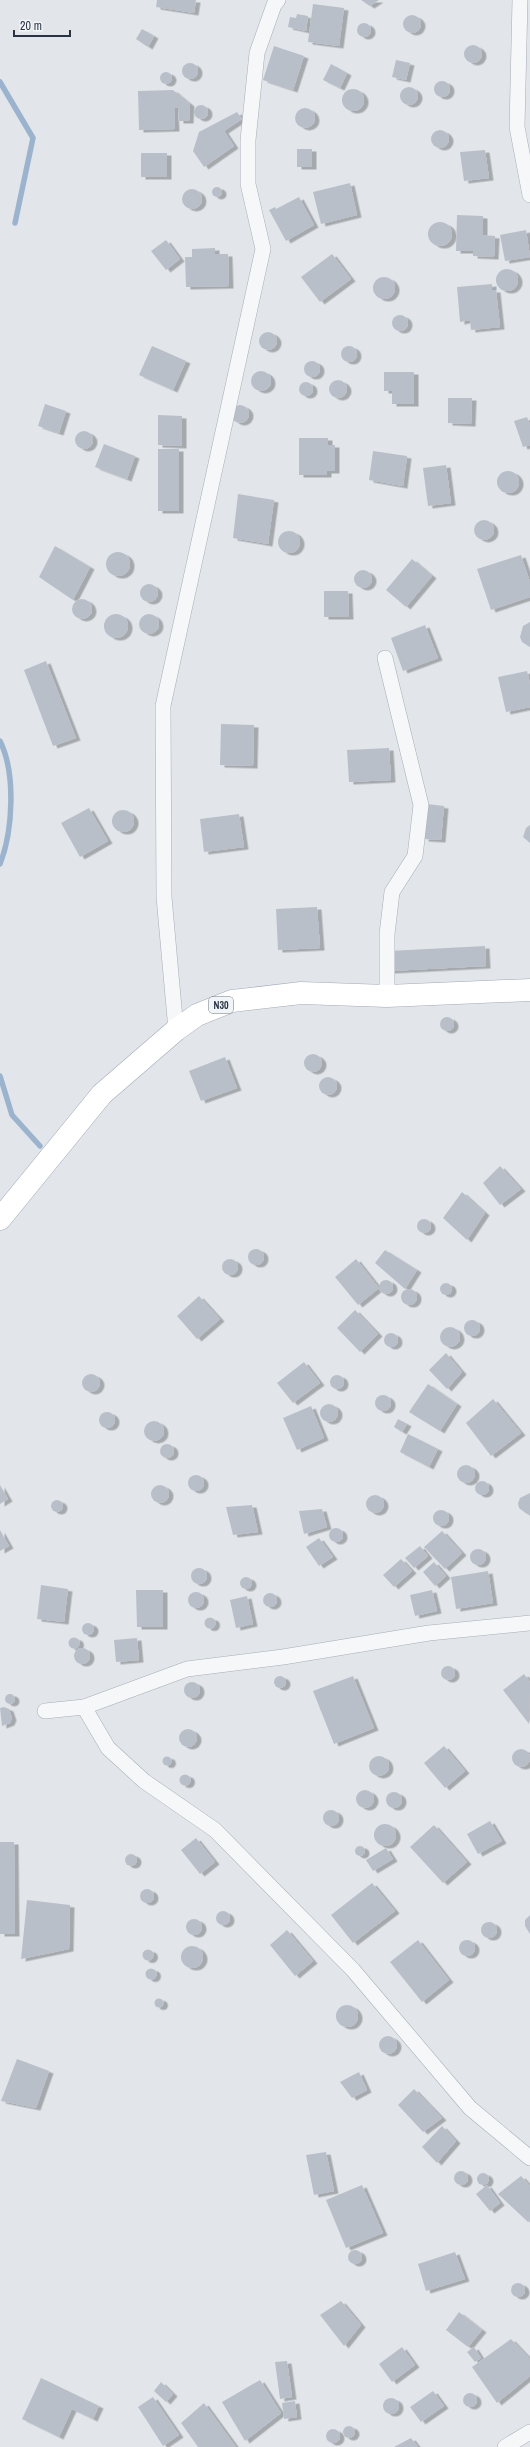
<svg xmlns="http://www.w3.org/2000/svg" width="530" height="2447" viewBox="0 0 530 2447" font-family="'Archivo Narrow',sans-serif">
	<defs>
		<filter id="shadow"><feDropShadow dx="4.5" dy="2.5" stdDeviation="0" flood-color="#0004"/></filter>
	</defs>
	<rect width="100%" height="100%" fill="#e2e6eb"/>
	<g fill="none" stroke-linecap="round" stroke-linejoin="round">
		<!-- stream -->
		<g stroke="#9cb3cd" stroke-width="5.5">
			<polyline points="0,82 33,138 15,223"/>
			<path d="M0 741C16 773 13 831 0 864"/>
			<polyline points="0,1076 12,1115 40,1146"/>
		</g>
	</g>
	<!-- building -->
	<g fill="#b9bfc9" filter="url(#shadow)">
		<polygon points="157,0 196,0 194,13 156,7"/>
		<polygon points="361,0 379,0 370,6"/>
		<polygon points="313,4 344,8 339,46 308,42"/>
		<polygon points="297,14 308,16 306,31 288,27 290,17 296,18"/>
		<circle cx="412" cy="24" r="9"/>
		<circle cx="364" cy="30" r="7"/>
		<polygon points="142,29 154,36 148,47 136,39"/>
		<circle cx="473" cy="54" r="9"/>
		<polygon points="274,46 304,56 293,90 263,80"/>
		<polygon points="396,60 410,63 406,80 392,77"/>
		<circle cx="190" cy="71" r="8"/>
		<polygon points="331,64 347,73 340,88 323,80"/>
		<circle cx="166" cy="78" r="6"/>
		<circle cx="442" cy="89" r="8"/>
		<circle cx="409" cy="96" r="9"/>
		<circle cx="353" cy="100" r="11"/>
		<polygon points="173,90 190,104 189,121 179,121 178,108 174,108 175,129 139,130 138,91"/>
		<circle cx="201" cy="112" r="7"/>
		<circle cx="305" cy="118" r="10"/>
		<polygon points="237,112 242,119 224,131 234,146 204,167 193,151 199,132"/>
		<circle cx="440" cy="139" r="9"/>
		<rect x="297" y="149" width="15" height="18"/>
		<polygon points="485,150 489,178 464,181 460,152"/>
		<rect x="141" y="153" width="26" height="24"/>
		<polygon points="350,183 357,215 321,224 313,192"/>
		<circle cx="217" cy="192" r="5"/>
		<circle cx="192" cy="199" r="10"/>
		<polygon points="299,197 314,225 286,241 269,210 275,207 276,209"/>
		<polygon points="457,215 483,216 483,235 495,236 494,257 473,256 473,251 456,251"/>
		<circle cx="440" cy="234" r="12"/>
		<polygon points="526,230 530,257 505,261 500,235"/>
		<polygon points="166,240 180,259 166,270 151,251"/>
		<polygon points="215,248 215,254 228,254 229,286 186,287 185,257 192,257 192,249"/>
		<polygon points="332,254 351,279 320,302 301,277"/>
		<circle cx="507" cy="280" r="11"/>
		<circle cx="384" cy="288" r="11"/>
		<polygon points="492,284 492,290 496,290 500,327 471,330 470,320 460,322 457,287"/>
		<circle cx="400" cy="323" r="8"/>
		<circle cx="268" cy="341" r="9"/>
		<circle cx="349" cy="354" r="8"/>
		<polygon points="152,346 186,361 173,390 139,375"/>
		<circle cx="312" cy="369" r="8"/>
		<circle cx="261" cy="381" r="10"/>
		<polygon points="384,372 414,372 414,404 392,404 392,391 384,391"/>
		<circle cx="338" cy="389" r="9"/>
		<circle cx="306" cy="389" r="7"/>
		<polygon points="448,398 472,398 471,424 448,423"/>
		<polygon points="45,404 66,411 59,433 38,426"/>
		<circle cx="240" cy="414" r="9"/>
		<polygon points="158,415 182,416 182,446 158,445"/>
		<polygon points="527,417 530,425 530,445 523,447 514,421"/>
		<circle cx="84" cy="440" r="9"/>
		<polygon points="299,438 328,438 328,445 335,445 335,471 327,471 327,475 299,475"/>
		<polygon points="104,444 135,456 127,479 95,467"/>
		<rect x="158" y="449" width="21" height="62"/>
		<polygon points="373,451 407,456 403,486 369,480"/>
		<polygon points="446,465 451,503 428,506 423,468"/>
		<circle cx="508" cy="482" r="11"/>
		<polygon points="238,494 274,500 268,544 233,538"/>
		<circle cx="484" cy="530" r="10"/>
		<circle cx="289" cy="542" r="11"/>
		<polygon points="55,546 90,567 73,600 39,577"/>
		<circle cx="118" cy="564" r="12"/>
		<polygon points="521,555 530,582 530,597 491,610 477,569"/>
		<polygon points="412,559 432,576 406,607 386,590"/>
		<circle cx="363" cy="579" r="9"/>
		<circle cx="149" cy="593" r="9"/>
		<polygon points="324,591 348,591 349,617 324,617"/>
		<circle cx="82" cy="609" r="10"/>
		<circle cx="116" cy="626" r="12"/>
		<circle cx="149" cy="624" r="10"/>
		<polygon points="530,622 530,647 522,642 520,637 523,626"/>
		<polygon points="425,625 438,658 403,671 391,638"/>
		<polygon points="46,661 76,738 53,746 24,670"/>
		<polygon points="527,671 530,684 530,707 506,712 498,677"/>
		<polygon points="221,724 254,725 253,766 220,765"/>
		<polygon points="389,748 391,780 349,782 347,750"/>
		<polygon points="427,804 444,806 441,840 424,839"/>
		<polygon points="89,808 108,841 80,857 61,823"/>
		<circle cx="123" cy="821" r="11"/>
		<polygon points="239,814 244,847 204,852 200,819"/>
		<polygon points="530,825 530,843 523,837 526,828"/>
		<polygon points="317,907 320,948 278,950 276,909"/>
		<polygon points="485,946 486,966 390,971 389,951"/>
		<circle cx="447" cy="1024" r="7"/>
		<circle cx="313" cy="1063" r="9"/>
		<polygon points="225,1057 237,1088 201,1101 189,1071"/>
		<circle cx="328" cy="1086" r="9"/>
		<polygon points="500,1166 521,1189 500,1205 483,1183"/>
		<polygon points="462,1192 485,1213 467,1240 443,1218"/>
		<circle cx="424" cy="1226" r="7"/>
		<circle cx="256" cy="1257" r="8"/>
		<polygon points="385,1250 417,1270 405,1289 375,1263"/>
		<circle cx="230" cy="1267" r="8"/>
		<polygon points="356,1259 379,1288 358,1305 335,1277"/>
		<circle cx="386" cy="1287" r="7"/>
		<circle cx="446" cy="1289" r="6"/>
		<circle cx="409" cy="1297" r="8"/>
		<polygon points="199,1296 220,1319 197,1339 177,1316"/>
		<polygon points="355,1310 378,1334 360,1352 337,1328"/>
		<circle cx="472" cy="1328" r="8"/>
		<circle cx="450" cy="1337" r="10"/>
		<circle cx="391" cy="1340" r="7"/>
		<polygon points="446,1353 462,1372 447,1389 429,1370"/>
		<polygon points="304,1362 320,1383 293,1403 277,1383"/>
		<circle cx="91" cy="1383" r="9"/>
		<circle cx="337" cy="1382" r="7"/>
		<polygon points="428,1384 457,1404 440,1431 409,1412"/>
		<circle cx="383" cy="1403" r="8"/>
		<polygon points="493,1399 521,1433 491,1456 466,1423"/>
		<circle cx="329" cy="1413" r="9"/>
		<polygon points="311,1406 324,1438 297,1450 283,1418"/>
		<circle cx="107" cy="1420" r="8"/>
		<polygon points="398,1419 407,1424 402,1432 394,1427"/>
		<circle cx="154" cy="1431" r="10"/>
		<polygon points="408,1434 438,1449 429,1467 400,1452"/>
		<circle cx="167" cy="1451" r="7"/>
		<circle cx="466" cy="1474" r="9"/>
		<circle cx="196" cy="1483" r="8"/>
		<circle cx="482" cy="1488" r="7"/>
		<circle cx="160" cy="1494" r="9"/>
		<polygon points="0,1485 8,1499 0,1504"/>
		<polygon points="530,1493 530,1514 527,1514 519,1508 518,1503 520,1498"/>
		<circle cx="375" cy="1504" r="9"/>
		<circle cx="57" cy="1506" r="6"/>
		<polygon points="252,1505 258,1532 233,1535 226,1507"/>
		<polygon points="322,1509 327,1527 304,1534 299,1511"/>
		<circle cx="441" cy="1518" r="8"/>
		<circle cx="336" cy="1535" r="7"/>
		<polygon points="0,1530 9,1546 0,1551"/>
		<polygon points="442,1531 462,1553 445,1569 424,1547"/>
		<polygon points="319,1538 333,1557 319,1566 306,1547"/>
		<polygon points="420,1546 428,1556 414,1568 405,1558"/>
		<circle cx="478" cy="1557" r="8"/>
		<polygon points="401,1559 412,1571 394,1587 383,1575"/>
		<polygon points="434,1562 446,1576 435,1586 423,1572"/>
		<circle cx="199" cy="1576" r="8"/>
		<polygon points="488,1571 493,1603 456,1609 451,1577"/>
		<circle cx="246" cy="1583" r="6"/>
		<polygon points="41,1585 68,1589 64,1622 37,1619"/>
		<polygon points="136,1590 163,1590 163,1627 137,1627"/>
		<polygon points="432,1590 437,1611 415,1616 410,1595"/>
		<circle cx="196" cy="1600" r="8"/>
		<circle cx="270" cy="1600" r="7"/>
		<polygon points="247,1596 253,1624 236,1628 230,1600"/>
		<circle cx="210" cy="1623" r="5.5"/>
		<circle cx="88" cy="1629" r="6"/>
		<circle cx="74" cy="1643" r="5.5"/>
		<polygon points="137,1638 139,1660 116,1662 114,1640"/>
		<circle cx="82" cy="1656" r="8"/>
		<circle cx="448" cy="1673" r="7"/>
		<polygon points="524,1674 530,1682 529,1724 503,1690"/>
		<circle cx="280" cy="1682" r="6"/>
		<polygon points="353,1676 374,1728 334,1744 313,1691"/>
		<circle cx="192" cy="1690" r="8"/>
		<circle cx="10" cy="1699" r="5"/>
		<polygon points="4,1707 9,1709 12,1718 10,1723 2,1726 0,1708"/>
		<circle cx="188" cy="1738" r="9"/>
		<polygon points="444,1746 465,1771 445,1788 424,1763"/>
		<circle cx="521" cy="1758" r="9"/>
		<circle cx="379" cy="1766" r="10"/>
		<circle cx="167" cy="1761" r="4.5"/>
		<circle cx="185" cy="1780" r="5.5"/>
		<circle cx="365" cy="1799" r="9"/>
		<circle cx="394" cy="1800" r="8"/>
		<circle cx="331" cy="1818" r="8"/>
		<polygon points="490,1821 502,1841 478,1854 467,1834"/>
		<circle cx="385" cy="1835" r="11"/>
		<polygon points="434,1825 467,1862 443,1883 410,1847"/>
		<polygon points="196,1838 215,1862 200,1874 181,1850"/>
		<polygon points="0,1842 14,1842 15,1934 0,1934"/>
		<circle cx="360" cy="1851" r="5"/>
		<polygon points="386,1848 393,1859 373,1871 366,1860"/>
		<circle cx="131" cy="1860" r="6"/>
		<polygon points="372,1883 395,1911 353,1943 331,1915"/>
		<circle cx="147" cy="1896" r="7"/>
		<polygon points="27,1900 70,1905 69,1949 21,1959"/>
		<circle cx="223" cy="1918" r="7"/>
		<polygon points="530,1915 530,1934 525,1926 525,1920"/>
		<circle cx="194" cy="1927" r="8"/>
		<circle cx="489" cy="1930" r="8"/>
		<polygon points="287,1930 313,1961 295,1976 270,1945"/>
		<polygon points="418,1940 449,1980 422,2002 390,1962"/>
		<circle cx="467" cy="1948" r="8"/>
		<circle cx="192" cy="1957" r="11"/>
		<circle cx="148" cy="1955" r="5.5"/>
		<circle cx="151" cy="1974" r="5.5"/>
		<circle cx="159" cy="2003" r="4.5"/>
		<circle cx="347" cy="2016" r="11"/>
		<circle cx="388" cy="2045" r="9"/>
		<polygon points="17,2059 49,2071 36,2108 1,2101"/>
		<polygon points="359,2072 367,2090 352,2098 340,2082"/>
		<polygon points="414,2089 442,2118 423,2132 398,2105"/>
		<polygon points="442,2126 456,2141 437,2163 422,2147"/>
		<polygon points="326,2152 334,2191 314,2195 306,2155"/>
		<circle cx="461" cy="2178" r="7"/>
		<circle cx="483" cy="2179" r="6"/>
		<polygon points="521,2176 530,2186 530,2220 528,2222 498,2194"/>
		<polygon points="362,2185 383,2233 346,2248 326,2200"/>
		<polygon points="487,2185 500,2203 490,2211 476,2194"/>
		<circle cx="355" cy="2257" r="7"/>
		<polygon points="455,2252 465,2279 426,2291 418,2264"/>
		<circle cx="518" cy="2290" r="7"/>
		<polygon points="341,2301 361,2325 344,2346 320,2315"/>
		<polygon points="459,2312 482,2330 468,2347 446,2330"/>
		<polygon points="511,2339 530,2359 530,2376 497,2403 472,2367"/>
		<polygon points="402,2347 415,2365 392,2382 379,2364"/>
		<polygon points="474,2347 481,2358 475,2362 467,2352"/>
		<polygon points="287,2361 292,2397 280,2399 275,2362"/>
		<polygon points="41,2378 99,2406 93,2419 72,2409 59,2437 22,2419"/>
		<polygon points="260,2380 281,2413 245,2441 222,2402"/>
		<polygon points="161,2382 173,2394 166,2402 154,2391"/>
		<polygon points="433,2391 444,2406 421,2422 410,2407"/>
		<circle cx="470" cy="2400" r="7"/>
		<polygon points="153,2397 179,2435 163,2446 138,2407"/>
		<circle cx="391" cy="2406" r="8"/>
		<polygon points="295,2401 297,2417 284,2419 282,2403"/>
		<polygon points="204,2403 236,2447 198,2447 181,2423"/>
		<circle cx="349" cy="2432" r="6"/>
		<circle cx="333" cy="2436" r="7"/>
		<polygon points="411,2438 418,2447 394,2447"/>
	</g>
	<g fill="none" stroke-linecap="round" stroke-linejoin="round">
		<defs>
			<g id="street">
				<polyline points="520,0 517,127 530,195"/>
				<polyline points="385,658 421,805 415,856 392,892 387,934 387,996"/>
				<polyline points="176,1030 164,897 163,706 263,249 248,184 248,140 257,53 274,5 278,0"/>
				<polyline points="84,1707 108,1748 144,1781 215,1830 353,1970 470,2108 530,2158"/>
				<polyline points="45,1711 84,1707 187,1669 283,1657 429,1633 530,1623"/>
				<polyline points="505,2447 530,2432"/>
			</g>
			<polyline id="primary" points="0,1219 102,1094 176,1030 197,1015 232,1001 301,993 387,996 530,990"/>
		</defs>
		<!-- street casing -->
		<use href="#street" stroke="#a7adb6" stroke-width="16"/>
		<!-- primary casing -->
		<use href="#primary" stroke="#a1aab8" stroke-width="23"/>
		<!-- street -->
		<use href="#street" stroke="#f5f7f9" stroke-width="15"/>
		<!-- primary -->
		<use href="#primary" stroke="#fff" stroke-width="22"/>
	</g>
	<g text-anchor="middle" stroke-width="3" stroke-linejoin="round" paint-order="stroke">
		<!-- shield labels -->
		<rect fill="#f2f5f8" stroke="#656d7a" stroke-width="1" x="209" y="997" width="24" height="16" rx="3"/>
		<g font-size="10" font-weight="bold" fill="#293344">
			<text x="221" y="1009">N30</text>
		</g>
	</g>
	<!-- scale -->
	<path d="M14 30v6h56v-6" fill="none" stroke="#293344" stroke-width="2"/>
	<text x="20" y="30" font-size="12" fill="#293344" stroke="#f2f5f8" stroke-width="3" paint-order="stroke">20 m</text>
</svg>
